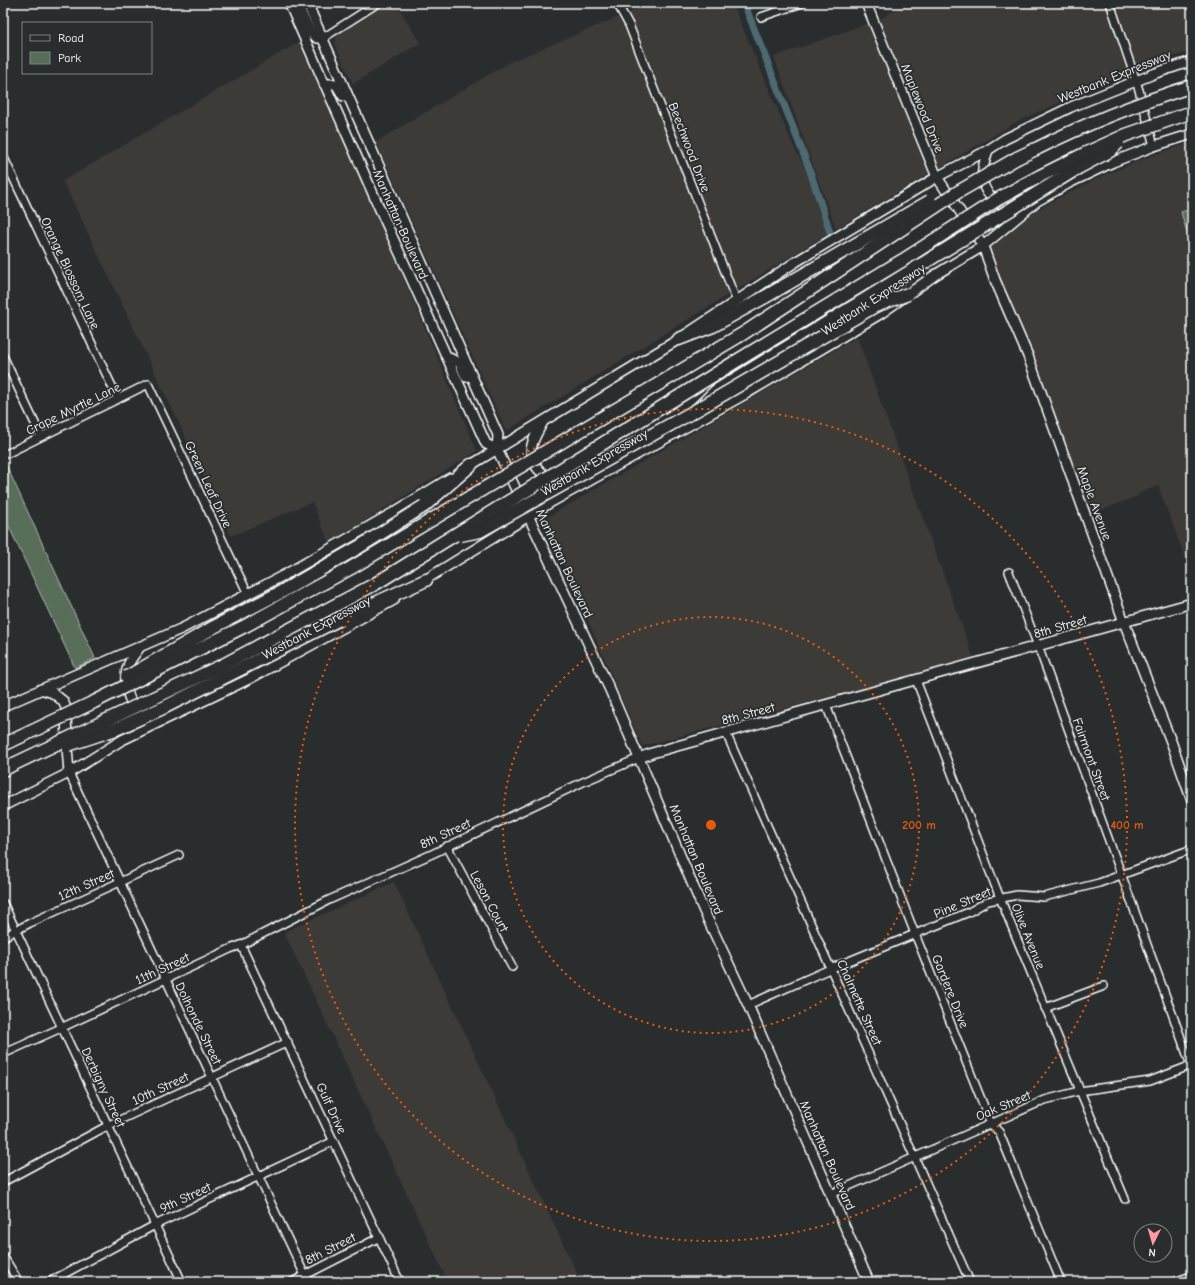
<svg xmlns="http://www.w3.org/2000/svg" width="1195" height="1285" viewBox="0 0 1195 1285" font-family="'Comic Neue',sans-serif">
	<rect width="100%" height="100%" fill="#2a2d2e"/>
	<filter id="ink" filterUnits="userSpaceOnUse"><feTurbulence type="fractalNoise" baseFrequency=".025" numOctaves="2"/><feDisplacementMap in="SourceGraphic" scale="8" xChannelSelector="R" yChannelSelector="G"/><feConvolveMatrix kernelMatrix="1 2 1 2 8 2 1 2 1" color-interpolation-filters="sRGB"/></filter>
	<g filter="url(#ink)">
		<!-- built -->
		<g fill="#3d3a38">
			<polygon points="388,3 396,3 420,43 353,84 336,47 336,36"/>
			<polygon points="652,3 732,3 795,150 810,176 821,204 829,233 506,431 376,142 510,62"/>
			<polygon points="907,3 1192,3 1192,51 1146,65 1020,120 836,229 774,57 880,19"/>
			<polygon points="299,42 390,246 477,451 329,543 312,502 231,536 177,419 63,181"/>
			<polygon points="1192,142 1192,575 1158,486 1138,494 1138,496 1091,514 985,240 1053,201 1100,177 1151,156"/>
			<polygon points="857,337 974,659 642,746 544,519"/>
			<polygon points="394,882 581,1282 448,1282 284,932"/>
		</g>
		<!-- green -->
		<g fill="#596e59" stroke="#acb6ac">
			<polygon points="1192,209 1192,250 1181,212"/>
			<polygon points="3,458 95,658 75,668 3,514"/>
		</g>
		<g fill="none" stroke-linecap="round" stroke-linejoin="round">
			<!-- canal -->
			<polyline stroke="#4e6b73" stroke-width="7" points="744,3 809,168 830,232"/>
			<defs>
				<g id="street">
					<polyline points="534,3 546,3"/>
					<polyline points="617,3 629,25 732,290 737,301"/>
					<polyline points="1110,3 1139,90 1154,146"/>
					<polyline points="761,17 802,3"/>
					<polyline points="323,38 378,3"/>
					<polyline points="3,156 118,399"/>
					<polyline points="3,356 41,436"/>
					<polyline points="8,453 148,384 248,594"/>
					<polyline points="1009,572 1038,646 1192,1068"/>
					<polyline points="916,680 1000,898 1125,1199"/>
					<polyline points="826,705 915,934 991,1124 999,1132 1061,1282"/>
					<polyline points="726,733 970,1282"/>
					<polyline points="69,773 308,1282"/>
					<polyline points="447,846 512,967"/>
					<polyline points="3,903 182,1282"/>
					<polyline points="3,937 30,923 179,855"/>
					<polyline points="241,945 400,1282"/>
					<polyline points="748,1005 832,968 969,912 988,901 1017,895 1044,897 1099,883 1192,849"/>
					<polyline points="1045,1008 1104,986"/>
					<polyline points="3,1054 63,1027 230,949 241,945 329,900 432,854 583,782 639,758"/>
					<polyline points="3,1182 109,1125 288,1042"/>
					<polyline points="831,1194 1045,1100 1079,1091 1150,1081 1192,1065"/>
					<polyline points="3,1256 19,1282"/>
					<polyline points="49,1282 155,1225 334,1141"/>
					<polyline points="292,1282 380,1237"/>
				</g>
				<g id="secondary">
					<polyline points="289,3 378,205 486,444 497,449"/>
					<polyline points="296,3 311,33 317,38 323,38"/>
					<polyline points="307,3 498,435 497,449 610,690 703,909 748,1005 869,1282"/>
					<polyline points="866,3 937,177 983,246 995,280 1028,356 1124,622 1172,744 1192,801"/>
					<polyline points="324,84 336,84 343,96"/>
					<path d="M988 150C985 159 981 174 983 183 987 198 1002 208 1016 208"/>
					<polyline points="447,357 460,363 466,377"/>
					<path d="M543 422C539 429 534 437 532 445 527 468 549 480 567 485"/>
					<polyline points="466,468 679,339 797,261 937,177 988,150 1005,139 1071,107 1156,73 1192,61"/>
					<polyline points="420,583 553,501 749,392 880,314 935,275 983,246 1037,201 1069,183 1113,162 1154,146 1192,134"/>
					<polyline points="41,689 53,693 63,701 66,708 67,747 69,773"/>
					<polyline points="3,706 183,628 288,573 391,514 450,478"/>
					<path d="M138 711C127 701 123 680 128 666 130 659 136 653 140 647"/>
					<polyline points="639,758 652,753 1192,603"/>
					<polyline points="3,806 69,773 122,740 249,679 394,600"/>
					<polyline points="1177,1282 1192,1277"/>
				</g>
				<g id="highway">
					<polyline points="1017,158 1038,148"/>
					<polyline points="679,339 713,326 765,297"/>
					<polyline points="673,433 716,391 833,319"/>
					<polyline points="424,506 471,465"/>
					<polyline points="338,620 426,580"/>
					<polyline points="3,770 14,764"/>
				</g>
			</defs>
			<!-- street casing -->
			<use href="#street" stroke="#fff" stroke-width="10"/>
			<!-- secondary casing -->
			<use href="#secondary" stroke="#fff" stroke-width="12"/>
			<!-- highway casing -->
			<use href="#highway" stroke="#fff" stroke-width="15"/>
			<!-- street -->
			<use href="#street" stroke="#2a2d2e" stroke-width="7"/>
			<!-- secondary -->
			<use href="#secondary" stroke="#2a2d2e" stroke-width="9"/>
			<!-- highway -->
			<use href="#highway" stroke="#2a2d2e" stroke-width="12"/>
			<defs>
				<g id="highway-bridge">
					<path d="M1038 148C1087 123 1139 103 1192 86"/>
					<polyline points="765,297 930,201"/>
					<polyline points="833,319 1078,168 1110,151 1118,143"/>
					<polyline points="460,535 480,531 700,408 875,306 908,294"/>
					<polyline points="127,677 214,627 281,592 359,547 424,506"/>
					<polyline points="3,745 94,702 247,625 351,568 744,333 958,192 1017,158"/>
					<polyline points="68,745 116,729 163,708 338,620"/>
					<polyline points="14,764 221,666 375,584 730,365 903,260 998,199 1040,176 1084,154 1126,135 1192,112"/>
				</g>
			</defs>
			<!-- highway-bridge casing -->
			<use href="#highway-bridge" stroke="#fff" stroke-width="15" stroke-linecap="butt"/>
			<!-- highway-bridge -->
			<use href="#highway-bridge" stroke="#2a2d2e" stroke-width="12"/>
		</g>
	</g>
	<!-- distance rings -->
	<g fill="none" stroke="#e8590c" stroke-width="2" stroke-dasharray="2 4">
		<circle cx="711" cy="825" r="208"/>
		<circle cx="711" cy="825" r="416"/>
	</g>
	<g text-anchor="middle" stroke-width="3.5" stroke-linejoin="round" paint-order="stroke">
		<!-- street labels -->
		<g font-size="13" fill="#fff" stroke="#2a2d2e">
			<text transform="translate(1114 76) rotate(-22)" y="5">Westbank Expressway</text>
			<text transform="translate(923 108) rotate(68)" y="5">Maplewood Drive</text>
			<text transform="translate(690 147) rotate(69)" y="5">Beechwood Drive</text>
			<text transform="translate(401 224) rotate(66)" y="5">Manhattan Boulevard</text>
			<text transform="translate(71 273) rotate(65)" y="5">Orange Blossom Lane</text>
			<text transform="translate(873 299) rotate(-33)" y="5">Westbank Expressway</text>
			<text transform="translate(73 408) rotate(-26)" y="5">Crape Myrtle Lane</text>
			<text transform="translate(594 462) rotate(-30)" y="5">Westbank Expressway</text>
			<text transform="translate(209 484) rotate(65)" y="5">Green Leaf Drive</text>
			<text transform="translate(1095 503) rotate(70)" y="5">Maple Avenue</text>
			<text transform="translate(565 563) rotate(65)" y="5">Manhattan Boulevard</text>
			<text transform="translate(1060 626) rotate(-16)" y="5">8th Street</text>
			<text transform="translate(316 627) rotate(-28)" y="5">Westbank Expressway</text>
			<text transform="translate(748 713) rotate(-15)" y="5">8th Street</text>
			<text transform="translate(1092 759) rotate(70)" y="5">Fairmont Street</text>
			<text transform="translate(445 833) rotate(-25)" y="5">8th Street</text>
			<text transform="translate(697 859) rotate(67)" y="5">Manhattan Boulevard</text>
			<text transform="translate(86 884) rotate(-24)" y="5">12th Street</text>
			<text transform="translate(490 901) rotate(62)" y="5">Leson Court</text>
			<text transform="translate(962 902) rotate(-23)" y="5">Pine Street</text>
			<text transform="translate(1029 936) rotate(68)" y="5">Olive Avenue</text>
			<text transform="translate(162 968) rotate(-25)" y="5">11th Street</text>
			<text transform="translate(951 991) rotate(68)" y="5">Gardere Drive</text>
			<text transform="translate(860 1002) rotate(66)" y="5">Chalmette Street</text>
			<text transform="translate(199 1023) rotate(64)" y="5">Dolhonde Street</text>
			<text transform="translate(104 1087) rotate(65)" y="5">Derbigny Street</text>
			<text transform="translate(160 1088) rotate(-25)" y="5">10th Street</text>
			<text transform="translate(1003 1105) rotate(-23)" y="5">Oak Street</text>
			<text transform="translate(332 1108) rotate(65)" y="5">Gulf Drive</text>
			<text transform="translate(828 1155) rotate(66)" y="5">Manhattan Boulevard</text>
			<text transform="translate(185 1197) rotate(-25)" y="5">9th Street</text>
			<text transform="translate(330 1248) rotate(-27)" y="5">8th Street</text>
		</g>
	</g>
	<circle cx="711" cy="825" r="6" fill="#e8590c" stroke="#2a2d2e" stroke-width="2"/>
	<g font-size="12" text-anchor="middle" font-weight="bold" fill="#e8590c" stroke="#2a2d2e" stroke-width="3.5" stroke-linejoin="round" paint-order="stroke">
		<text x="919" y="829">200 m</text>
		<text x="1127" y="829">400 m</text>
	</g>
	<!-- margin -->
	<rect width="1195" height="1285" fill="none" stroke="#2a2d2e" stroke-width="16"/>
	<rect x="8" y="8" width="1179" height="1269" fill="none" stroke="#fff" stroke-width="1.5" filter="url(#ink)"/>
	<!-- legend -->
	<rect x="22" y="22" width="130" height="52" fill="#2a2d2e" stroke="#7f8182"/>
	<rect x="30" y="35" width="20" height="6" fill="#2a2d2e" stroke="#7f8182"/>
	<text x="58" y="42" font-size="12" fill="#ffffff">Road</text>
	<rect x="30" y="52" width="20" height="12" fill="#596e59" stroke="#7f8182"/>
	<text x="58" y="62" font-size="12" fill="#ffffff">Park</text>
	<!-- north arrow -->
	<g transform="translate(1153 1243) rotate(185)"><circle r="19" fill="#2a2d2e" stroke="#7f8182"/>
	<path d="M0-3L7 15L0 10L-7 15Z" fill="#ff9aa2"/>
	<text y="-6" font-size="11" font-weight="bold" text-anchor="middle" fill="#ffffff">N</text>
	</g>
</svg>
